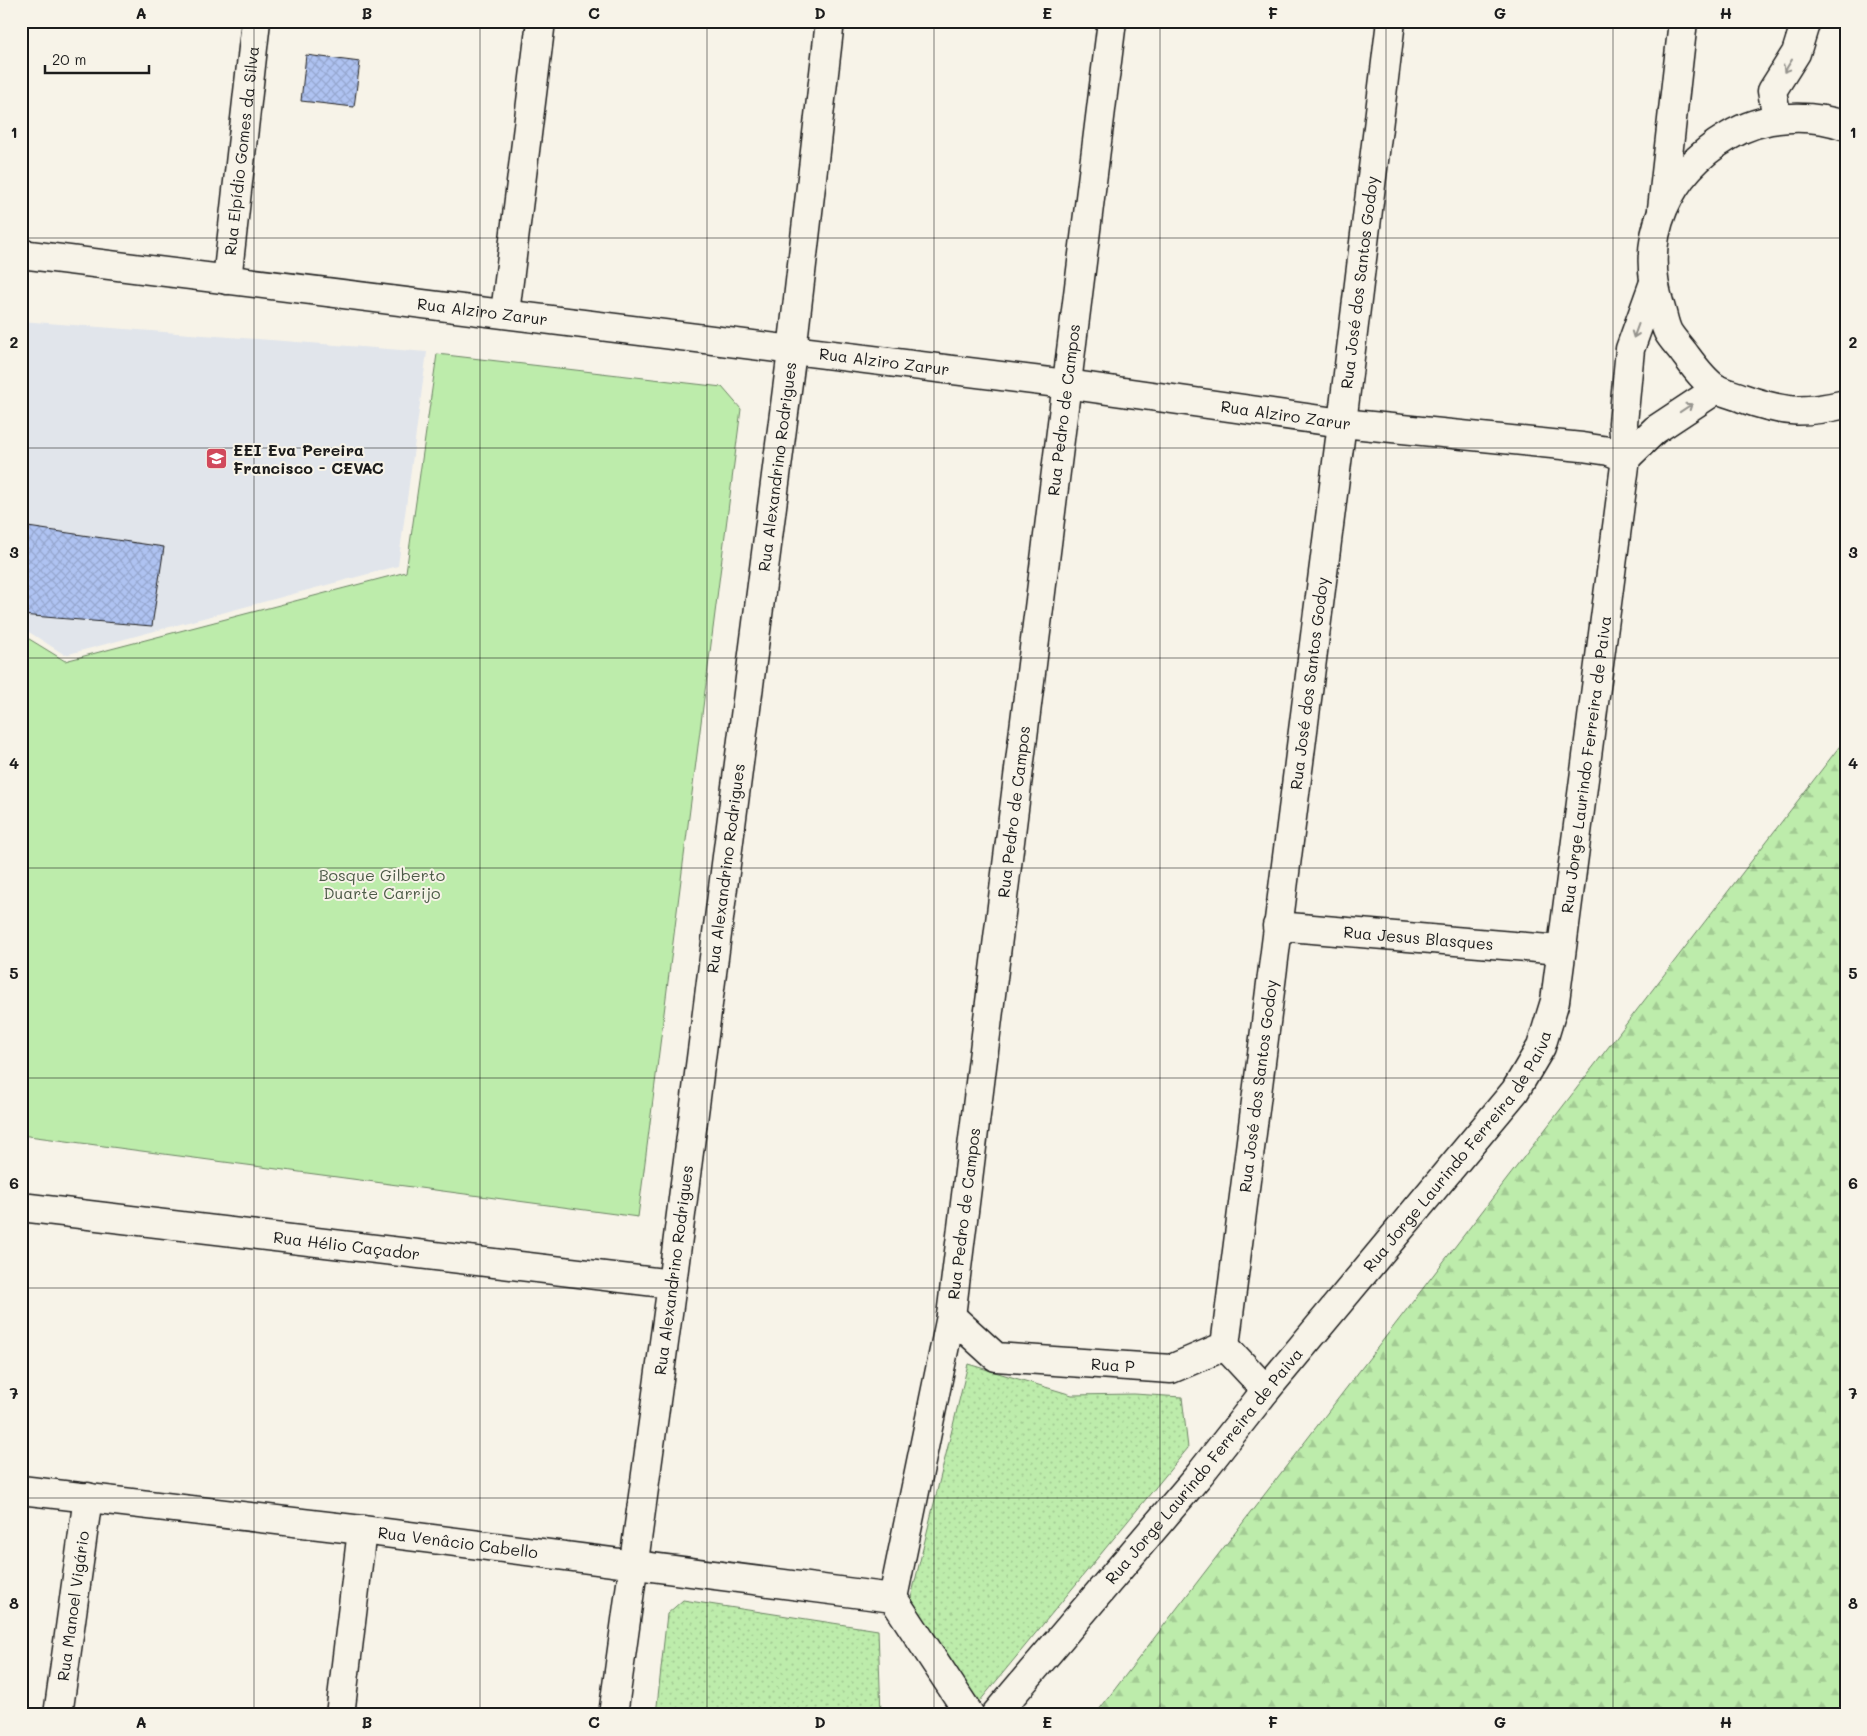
<svg xmlns="http://www.w3.org/2000/svg" width="1867" height="1736" viewBox="0 0 1867 1736" font-family="Mali,sans-serif">
	<defs>
		<pattern id="grass-dots" width="8" height="8" patternUnits="userSpaceOnUse" patternTransform="scale(1.25)"><rect width="8" height="8" fill="#bdecab"/><path d="M2 2h.1M6 6h.1" fill="none" stroke="#a2ca93" stroke-width="1.8" stroke-linecap="round"/></pattern>
		<pattern id="forest-firs" width="22" height="20" patternUnits="userSpaceOnUse" patternTransform="scale(1.25)"><rect width="22" height="20" fill="#bdecab"/><path d="M5 1l3.5 6h-7zM16 11l3.5 6h-7z" fill="#a2ca93"/></pattern>
		<pattern id="building-cross-hatch" width="8" height="8" patternUnits="userSpaceOnUse" patternTransform="scale(1.25)"><rect width="8" height="8" fill="#afc3f2"/><path d="M0 0l8 8M0 8l8-8" fill="none" stroke="#96a7cf"/></pattern>
	</defs>
	<rect width="100%" height="100%" fill="#f7f3e8"/>
	<filter id="ink" filterUnits="userSpaceOnUse"><feTurbulence type="fractalNoise" baseFrequency=".02" numOctaves="2"/><feDisplacementMap in="SourceGraphic" scale="10" xChannelSelector="R" yChannelSelector="G"/><feConvolveMatrix kernelMatrix="1 2 1 2 8 2 1 2 1" color-interpolation-filters="sRGB"/></filter>
	<g filter="url(#ink)">
		<!-- built -->
		<polygon fill="#e1e5eb" points="21,321 427,352 398,566 65,655 21,627"/>
		<!-- grass -->
		<g fill="url(#grass-dots)" stroke="#6c8464">
			<polygon points="968,1364 1072,1395 1134,1394 1182,1397 1188,1448 979,1702 908,1610"/>
			<polygon points="683,1600 878,1630 881,1715 656,1715 667,1614"/>
		</g>
		<!-- forest -->
		<polygon fill="url(#forest-firs)" stroke="#6c8464" points="1846,738 1846,1715 1095,1715"/>
		<!-- green -->
		<polygon fill="#bdecab" stroke="#6c8464" points="437,354 722,387 741,409 638,1217 21,1135 21,634 65,661 406,572"/>
		<!-- building -->
		<g fill="url(#building-cross-hatch)" stroke="#1c1c1c">
			<polygon points="306,55 360,62 354,107 301,101"/>
			<polygon points="21,526 164,547 152,626 21,615"/>
		</g>
		<g fill="none" stroke-linecap="round" stroke-linejoin="round">
			<defs>
				<g id="street">
					<polyline points="1662,209 1683,21"/>
					<path id="s1" d="M21 254 1066 384 1342 423 1582 447 1609 451 1626 458"/>
					<path id="s2" d="M227 280 256 21"/>
					<polyline points="505,313 541,21"/>
					<polyline points="1626,458 1655,430 1717,389"/>
					<path id="s3" d="M1277 926 1561 950"/>
					<path id="s4" d="M21 1207 672 1284"/>
					<path id="s5" d="M951 1316 996 1357 1171 1369 1225 1346"/>
					<path id="s6" d="M1225 1346 1342 423 1391 21"/>
					<polyline points="1225,1346 1266,1390"/>
					<path id="s7" d="M21 1490 362 1530 893 1598"/>
					<path id="s8" d="M893 1598 951 1316 1112 21"/>
					<polyline points="893,1598 970,1715"/>
					<path id="s9" d="M58 1715 88 1497"/>
					<polyline points="340,1715 362,1530"/>
					<path id="s10" d="M613 1715 672 1284 792 351 830 21"/>
					<path id="s11" d="M995 1715 1200 1474 1266 1390 1515 1091 1541 1047 1555 1001 1626 458 1623 423 1630 349 1653 285"/>
				</g>
				<g id="secondary">
					<polyline points="1777,118 1772,91 1796,53 1806,21"/>
					<path d="M1846 126C1809 113 1763 115 1729 136 1668 172 1638 237 1660 306 1663 315 1664 324 1668 332 1672 339 1679 346 1684 353 1693 365 1704 381 1717 389 1725 393 1735 395 1742 398 1785 413 1802 414 1846 404"/>
				</g>
			</defs>
			<!-- street casing -->
			<use href="#street" stroke="#1c1c1c" stroke-width="31"/>
			<!-- secondary casing -->
			<use href="#secondary" stroke="#1c1c1c" stroke-width="31"/>
			<!-- street -->
			<use href="#street" stroke="#f7f3e8" stroke-width="28"/>
			<!-- secondary -->
			<use href="#secondary" stroke="#f7f3e8" stroke-width="28"/>
		</g>
		<!-- one-way arrows -->
		<defs><path id="oneway-shaft" d="M-6 0H5M1.5-3L5.5 0L1.5 3" fill="none" stroke-width="1.6" stroke-linecap="round" stroke-linejoin="round" transform="scale(1.25)"/></defs>
		<g stroke="#94928c">
			<use href="#oneway-shaft" transform="translate(1788 66) rotate(122)"/>
			<use href="#oneway-shaft" transform="translate(1636 331) rotate(110)"/>
			<use href="#oneway-shaft" transform="translate(1686 408) rotate(-34)"/>
		</g>
	</g>
	<!-- grid -->
	<path fill="none" stroke="#1c1c1c" stroke-width="1" stroke-opacity="0.55" d="M254 21V1715M480 21V1715M707 21V1715M934 21V1715M1160 21V1715M1386 21V1715M1613 21V1715M21 238H1846M21 448H1846M21 658H1846M21 868H1846M21 1078H1846M21 1288H1846M21 1498H1846"/>
	<!-- icons -->
	<defs>
		<symbol id="school-square" viewBox="-11 -11 22 22"><rect x="-9" y="-9" width="18" height="18" rx="4" fill="#d1495b" stroke="#f7f3e8"/><path d="M0-5L7-2L0 1L-7-2ZM-4 1L0 2.5L4 1V4Q0 6-4 4Z" fill="#fff"/></symbol>
	</defs>
	<g fill-rule="evenodd">
		<use href="#school-square" x="204" y="446" width="25" height="25"/>
	</g>
	<g text-anchor="middle" stroke-width="4" stroke-linejoin="round" paint-order="stroke">
		<!-- street labels -->
		<g font-size="16" fill="#1c1c1c" stroke="#f7f3e8">
			<text dy="6" stroke="none"><textPath href="#s2" startOffset="130">Rua Elpídio Gomes da Silva</textPath></text>
			<text dy="6" stroke="none"><textPath href="#s6" startOffset="1072">Rua José dos Santos Godoy</textPath></text>
			<text dy="6" stroke="none"><textPath href="#s1" startOffset="465">Rua Alziro Zarur</textPath></text>
			<text dy="6" stroke="none"><textPath href="#s1" startOffset="870">Rua Alziro Zarur</textPath></text>
			<text dy="6" stroke="none"><textPath href="#s8" startOffset="1201">Rua Pedro de Campos</textPath></text>
			<text dy="6" stroke="none"><textPath href="#s1" startOffset="1275">Rua Alziro Zarur</textPath></text>
			<text dy="6" stroke="none"><textPath href="#s10" startOffset="1259">Rua Alexandrino Rodrigues</textPath></text>
			<text dy="6" stroke="none"><textPath href="#s6" startOffset="668">Rua José dos Santos Godoy</textPath></text>
			<text dy="6" stroke="none"><textPath href="#s11" startOffset="1150">Rua Jorge Laurindo Ferreira de Paiva</textPath></text>
			<text dy="6" stroke="none"><textPath href="#s8" startOffset="796">Rua Pedro de Campos</textPath></text>
			<text dy="6" stroke="none"><textPath href="#s10" startOffset="854">Rua Alexandrino Rodrigues</textPath></text>
			<text dy="6" stroke="none"><textPath href="#s3" startOffset="142">Rua Jesus Blasques</textPath></text>
			<text dy="6" stroke="none"><textPath href="#s6" startOffset="262">Rua José dos Santos Godoy</textPath></text>
			<text dy="6" stroke="none"><textPath href="#s11" startOffset="730">Rua Jorge Laurindo Ferreira de Paiva</textPath></text>
			<text dy="6" stroke="none"><textPath href="#s8" startOffset="391">Rua Pedro de Campos</textPath></text>
			<text dy="6" stroke="none"><textPath href="#s4" startOffset="328">Rua Hélio Caçador</textPath></text>
			<text dy="6" stroke="none"><textPath href="#s10" startOffset="449">Rua Alexandrino Rodrigues</textPath></text>
			<text dy="6" stroke="none"><textPath href="#s5" startOffset="178">Rua P</textPath></text>
			<text dy="6" stroke="none"><textPath href="#s11" startOffset="325">Rua Jorge Laurindo Ferreira de Paiva</textPath></text>
			<text dy="6" stroke="none"><textPath href="#s7" startOffset="440">Rua Venâcio Cabello</textPath></text>
			<text dy="6" stroke="none"><textPath href="#s9" startOffset="110">Rua Manoel Vigário</textPath></text>
		</g>
		<!-- poi labels -->
		<g font-size="16" font-weight="bold" fill="#1c1c1c" stroke="#f7f3e8" text-anchor="start">
			<text x="233" y="456">EEI Eva Pereira<tspan x="233" dy="18">Francisco - CEVAC</tspan></text>
		</g>
		<!-- park labels -->
		<g font-size="16" fill="#4c5a47" stroke="#f7f3e8">
			<text x="382" y="881">Bosque Gilberto<tspan x="382" dy="18">Duarte Carrijo</tspan></text>
		</g>
	</g>
	<!-- margin -->
	<rect width="1867" height="1736" fill="none" stroke="#f7f3e8" stroke-width="55"/>
	<!-- scale -->
	<path d="M45 65v8h104v-8" fill="none" stroke="#1c1c1c" stroke-width="2.5"/>
	<text x="52" y="65" font-size="15" fill="#1c1c1c" stroke="#f7f3e8" stroke-width="4" paint-order="stroke">20 m</text>
	<rect x="28" y="28" width="1812" height="1680" fill="none" stroke="#1c1c1c" stroke-width="2"/>
	<g font-size="16" text-anchor="middle" font-weight="bold" fill="#1c1c1c">
		<text x="141" y="19">A</text>
		<text x="367" y="19">B</text>
		<text x="594" y="19">C</text>
		<text x="820" y="19">D</text>
		<text x="1047" y="19">E</text>
		<text x="1273" y="19">F</text>
		<text x="1500" y="19">G</text>
		<text x="1726" y="19">H</text>
		<text x="14" y="138">1</text>
		<text x="1853" y="138">1</text>
		<text x="14" y="348">2</text>
		<text x="1853" y="348">2</text>
		<text x="14" y="558">3</text>
		<text x="1853" y="558">3</text>
		<text x="14" y="769">4</text>
		<text x="1853" y="769">4</text>
		<text x="14" y="979">5</text>
		<text x="1853" y="979">5</text>
		<text x="14" y="1189">6</text>
		<text x="1853" y="1189">6</text>
		<text x="14" y="1399">7</text>
		<text x="1853" y="1399">7</text>
		<text x="14" y="1609">8</text>
		<text x="1853" y="1609">8</text>
		<text x="141" y="1728">A</text>
		<text x="367" y="1728">B</text>
		<text x="594" y="1728">C</text>
		<text x="820" y="1728">D</text>
		<text x="1047" y="1728">E</text>
		<text x="1273" y="1728">F</text>
		<text x="1500" y="1728">G</text>
		<text x="1726" y="1728">H</text>
	</g>
</svg>
